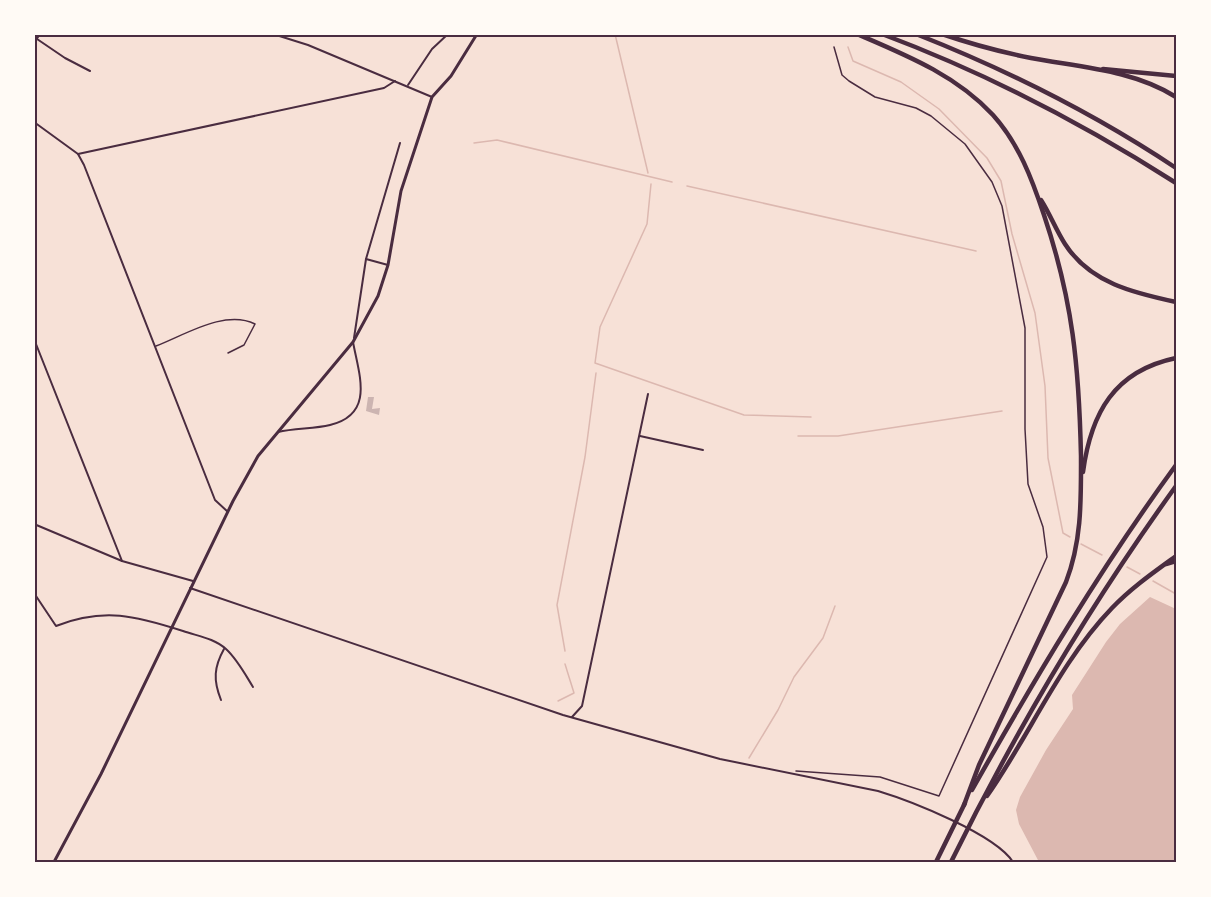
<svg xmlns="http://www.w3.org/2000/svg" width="1211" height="897" viewBox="0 0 1211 897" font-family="'Varela Round',sans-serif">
	<rect width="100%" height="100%" fill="#f7e1d7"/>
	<!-- water -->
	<polygon fill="#dcb8b0" points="1150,597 1176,609 1176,862 1039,862 1019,824 1016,810 1020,797 1046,750 1073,709 1072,695 1106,642 1120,624"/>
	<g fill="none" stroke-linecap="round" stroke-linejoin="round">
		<!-- stream -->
		<g stroke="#dcb8b0" stroke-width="1.5">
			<polyline points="615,34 648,173"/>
			<polyline points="848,47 853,61 901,82 939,109 987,158 1001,181 1012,234 1035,313 1045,386 1048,458 1063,533 1070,537"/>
			<polyline points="474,143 497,140 672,182"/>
			<polyline points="651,184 647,224 600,327 595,363 744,415 811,417"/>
			<polyline points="687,186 976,251"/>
			<polyline points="798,436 838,436 1002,411"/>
			<polyline points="1081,544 1102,555"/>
			<polyline points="1127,567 1140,574"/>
			<polyline points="1153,581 1176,594"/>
			<polyline points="565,651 557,605 585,457 596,373"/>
			<polyline points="558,701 574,693 565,664"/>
			<polyline points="749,758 778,710 794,677 823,638 835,606"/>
		</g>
	</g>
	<!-- building -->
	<polygon fill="#ccb4b1" points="368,397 374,397 372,409 380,408 379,415 366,411"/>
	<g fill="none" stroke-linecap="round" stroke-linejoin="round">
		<!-- path -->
		<polyline stroke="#4a2c40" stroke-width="1.5" points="796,771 880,777 939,796 1047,557 1043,527 1028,484 1025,429 1025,328 1002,206 992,182 965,144 931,116 916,108 875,97 849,81 842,75 834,47"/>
		<!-- service -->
		<path stroke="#4a2c40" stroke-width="1.5" d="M156 346C185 335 225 309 255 324L244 345 228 353"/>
		<!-- minor -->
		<g stroke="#4a2c40" stroke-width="2">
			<polyline points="273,34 308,45 432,97"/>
			<polyline points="37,39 65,58 90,71"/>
			<polyline points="34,43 40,34"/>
			<polyline points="408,85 432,49 448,34"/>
			<polyline points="34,122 78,154 84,165 215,500 228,512"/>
			<polyline points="78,154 384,88 395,81"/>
			<polyline points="366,259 388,265"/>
			<polyline points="354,338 366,259 400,143"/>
			<polyline points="34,339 122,561"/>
			<path d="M278 432C295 428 314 429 330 425 375 414 359 375 353 342"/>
			<polyline points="640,436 703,450"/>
			<polyline points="34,524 122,561 193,581"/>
			<path d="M190 588 563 715 720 759 878 791C911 801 995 834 1013 862"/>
			<path d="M34 593 56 626C104 607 136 616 183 631 197 636 214 638 226 649 237 659 245 674 253 687"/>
			<path d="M221 700C213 680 214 667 224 649"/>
			<polyline points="572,717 582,706 648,394"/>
		</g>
		<!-- tertiary -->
		<polyline stroke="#4a2c40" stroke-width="3" points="54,862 101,774 233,501 258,456 353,342 378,296 388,265 401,191 432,97 451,76 477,34"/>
		<!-- motorway -->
		<g stroke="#4a2c40" stroke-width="4.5">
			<path d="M857 34C906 55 956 75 993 115 1019 144 1032 179 1044 215 1073 301 1079 367 1081 456 1081 500 1082 540 1066 582L979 765 964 805"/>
			<path d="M882 34C986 73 1084 124 1176 183"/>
			<path d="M916 34C1007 70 1095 114 1176 168"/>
			<path d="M942 34C971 44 1001 52 1031 58 1079 67 1134 70 1176 97"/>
			<polyline points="1103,69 1176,76"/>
			<path d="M1041 200C1050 214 1056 230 1065 244 1090 283 1134 293 1176 302"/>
			<path d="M1083 472C1091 413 1114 371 1176 358"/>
			<polyline points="1166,564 1176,561"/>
			<path d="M972 790C1035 678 1100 569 1176 465"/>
			<path d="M987 796C1030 735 1059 663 1112 608 1131 588 1154 572 1176 556"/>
			<polyline points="936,862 965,803"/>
			<path d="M951 862C1016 730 1090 605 1176 486"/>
		</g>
	</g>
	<!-- border -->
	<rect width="1211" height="897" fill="none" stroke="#fffaf5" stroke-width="72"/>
	<rect x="36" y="36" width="1139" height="825" fill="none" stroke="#4a2c40" stroke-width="2"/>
</svg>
